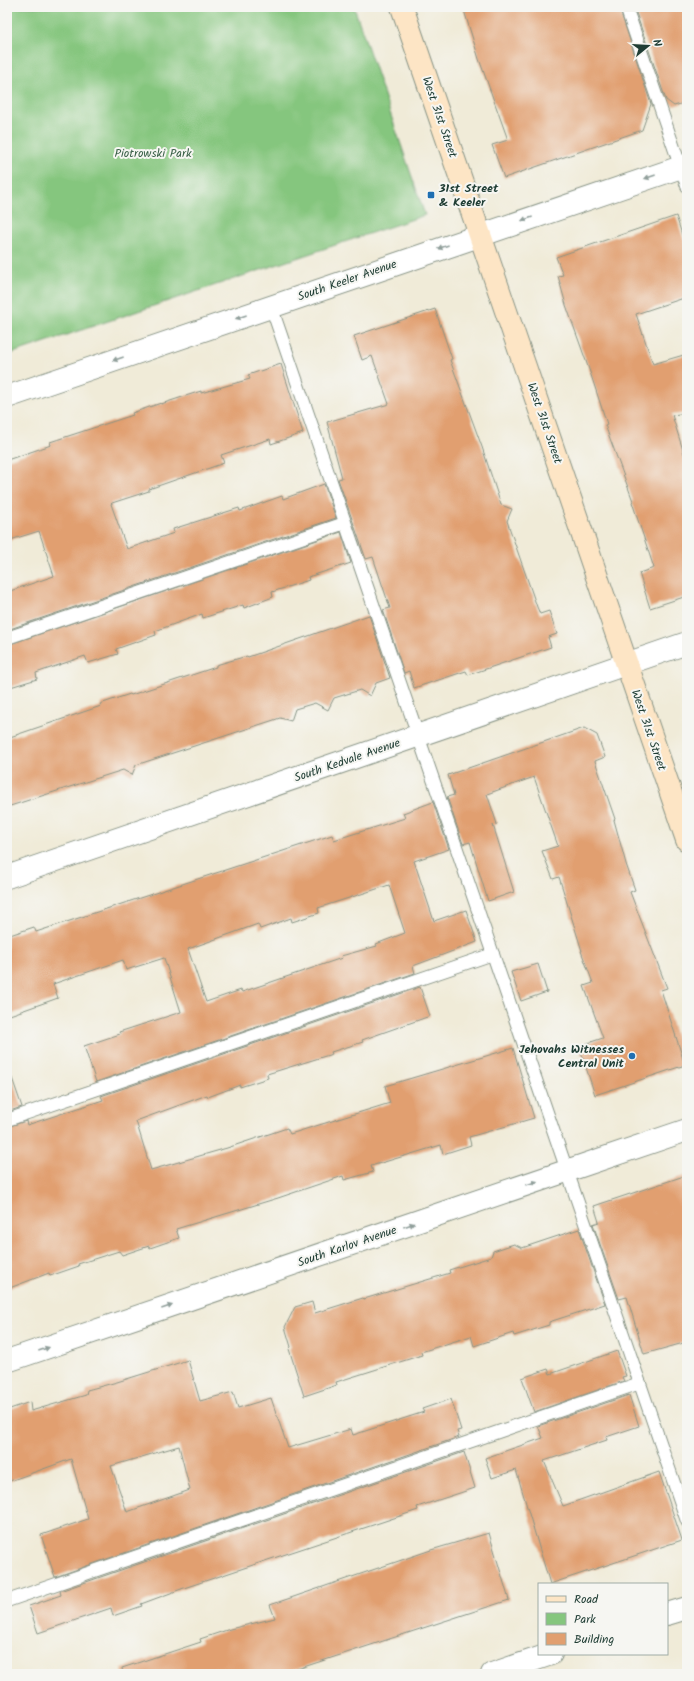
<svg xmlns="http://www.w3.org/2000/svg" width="694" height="1681" viewBox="0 0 694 1681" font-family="Kalam,sans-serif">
	<rect width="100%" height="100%" fill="#f6f6f2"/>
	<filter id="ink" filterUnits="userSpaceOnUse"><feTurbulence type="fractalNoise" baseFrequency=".025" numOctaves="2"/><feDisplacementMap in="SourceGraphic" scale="8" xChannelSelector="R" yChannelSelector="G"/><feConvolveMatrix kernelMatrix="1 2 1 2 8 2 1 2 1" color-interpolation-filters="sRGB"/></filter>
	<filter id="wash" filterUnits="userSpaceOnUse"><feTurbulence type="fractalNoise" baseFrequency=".012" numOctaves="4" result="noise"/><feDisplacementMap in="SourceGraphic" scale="16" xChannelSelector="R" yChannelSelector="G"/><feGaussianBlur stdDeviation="0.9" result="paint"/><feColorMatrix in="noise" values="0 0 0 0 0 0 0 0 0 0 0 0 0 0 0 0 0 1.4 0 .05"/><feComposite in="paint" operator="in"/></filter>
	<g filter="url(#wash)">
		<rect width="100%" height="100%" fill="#f0ebd8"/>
		<!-- green -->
		<polygon fill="#85c67e" stroke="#528259" points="7,7 354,7 425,215 7,355"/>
		<g id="blocks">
			<!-- building -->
			<g fill="#e19f70" fill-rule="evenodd">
				<polygon points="463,7 619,7 651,104 642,130 504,178 492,145 508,140 479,59"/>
				<polygon points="634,7 687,7 687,102 674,106 666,100"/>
				<polygon points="676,216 687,250 687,297 636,314 653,364 687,354 687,413 672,415 687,463 687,596 650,608 639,573 654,568 632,502 633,501 605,425 607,424 591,375 566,305 558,276 563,275 556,257"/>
				<polygon points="435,309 452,359 450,360 482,447 501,505 512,509 507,521 537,607 540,614 549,611 557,634 548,637 551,647 468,675 466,671 414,688 409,671 404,673 383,610 390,608 373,557 366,559 338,479 342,478 327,422 389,404 372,356 362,360 354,336"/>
				<polygon points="281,364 303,433 271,444 270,439 221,455 224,463 149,489 149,491 112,503 111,504 127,549 174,533 173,529 239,508 240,511 282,496 283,499 324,484 336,518 7,630 7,592 54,576 39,531 7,541 7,460 51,445 50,442 133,415 132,413 161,403 161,404 201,391 201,393 250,379 248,375"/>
				<polygon points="341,532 351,563 308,577 309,580 272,592 273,597 244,608 243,605 203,618 202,614 155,631 156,635 116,649 118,654 88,663 85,656 36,673 37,679 7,688 7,645"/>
				<polygon points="369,615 390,678 376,683 370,696 360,690 334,698 328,710 315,703 295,709 291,721 280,718 136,765 132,775 123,770 7,807 7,738 101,706 100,704 130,694 131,695 216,667 216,665 247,656 248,657"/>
				<polygon points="584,728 597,735 605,757 595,761 615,819 614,820 626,864 635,890 630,892 667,988 661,990 685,1065 595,1095 579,1046 603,1038 584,986 593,983 581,951 582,951 559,877 553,879 542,851 558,846 534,777 487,794 497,824 493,825 514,892 488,901 470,842 463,844 447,797 454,795 448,775"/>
				<path d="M433 802 449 849 414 861 434 921 466 910 477 942 413 966 415 973 96 1082 84 1046 120 1034 119 1032 181 1012 164 958 126 970 123 960 53 984 58 998 7 1016V936L34 927 36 932 332 835 334 840 405 818 403 813ZM389 885 405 933 376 944 377 946 341 956 342 958 242 992 241 990 206 1002 188 949 258 924 260 929 291 918 292 922 319 913 318 908Z"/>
				<polygon points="538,964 547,992 521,1001 511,972"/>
				<polygon points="420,987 430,1016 362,1040 363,1042 331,1052 332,1054 267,1074 268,1078 240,1087 240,1085 208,1097 207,1095 136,1121 151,1170 227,1148 287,1128 290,1134 390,1103 385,1086 513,1048 534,1118 469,1137 471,1145 443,1154 441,1145 371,1166 373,1172 344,1180 343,1176 278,1198 176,1229 179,1238 150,1248 149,1246 122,1255 119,1251 78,1264 79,1266 50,1276 49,1273 7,1289 7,1127 26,1121 27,1125 103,1100 101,1096"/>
				<polygon points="7,1078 12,1078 22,1107 7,1112"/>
				<polygon points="687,1175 687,1342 644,1354 627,1297 619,1299 593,1224 599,1222 594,1206"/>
				<polygon points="579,1229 605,1304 549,1322 549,1325 514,1336 513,1333 474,1346 471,1336 421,1352 422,1355 336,1382 337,1385 304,1396 289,1349 291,1347 285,1327 295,1307 312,1302 315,1313 363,1298 364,1299 450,1273 449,1270 491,1257 493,1251 514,1244 522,1248"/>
				<polygon points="617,1351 626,1376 622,1377 624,1381 534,1412 522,1378 548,1369 550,1374"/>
				<path d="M188 1360 200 1401 233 1392 238 1408 271 1398 288 1448 351 1429 353 1435 424 1412 422 1409 451 1399 461 1430 457 1431 459 1437 55 1577 41 1535 88 1519 71 1459 7 1482V1410L30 1402 31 1411 86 1395 87 1390 117 1382ZM179 1446 190 1490 127 1512 111 1466Z"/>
				<polygon points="629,1395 639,1426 606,1437 607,1440 544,1461 563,1506 659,1472 682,1540 550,1584 516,1470 492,1478 485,1458 543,1438 538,1426"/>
				<polygon points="464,1452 475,1488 417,1507 418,1510 184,1588 141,1604 142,1606 113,1616 111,1608 38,1633 29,1606 61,1595 60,1591"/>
				<polygon points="489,1533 509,1600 282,1674 123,1674 122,1668 201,1642 200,1639 230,1629 275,1618 270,1605 431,1550"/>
			</g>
		</g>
	</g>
	<g filter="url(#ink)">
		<use href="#blocks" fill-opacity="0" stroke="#889486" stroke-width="1"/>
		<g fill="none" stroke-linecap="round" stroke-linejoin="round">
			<defs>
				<g id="service">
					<polyline points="626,7 687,186"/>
					<polyline points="271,306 687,1521"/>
					<polyline points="7,638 345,523"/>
					<polyline points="7,1120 493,954"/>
					<polyline points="7,1601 640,1383"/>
				</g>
				<g id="minor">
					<polyline points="7,877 687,643"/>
					<polyline points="7,1361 687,1130"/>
					<polyline points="667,1614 687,1608"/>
					<polyline points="492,1674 551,1654"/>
				</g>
				<polyline id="tertiary" points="7,397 687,165"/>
				<polyline id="secondary" points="402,7 687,840"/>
			</defs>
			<!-- service casing -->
			<use href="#service" stroke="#889486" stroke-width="14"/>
			<!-- minor casing -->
			<use href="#minor" stroke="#889486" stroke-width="24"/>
			<!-- tertiary casing -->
			<use href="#tertiary" stroke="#889486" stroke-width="24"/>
			<!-- secondary casing -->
			<use href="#secondary" stroke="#889486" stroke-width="24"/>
			<!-- service -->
			<use href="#service" stroke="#fff" stroke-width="12"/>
			<!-- minor -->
			<use href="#minor" stroke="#fff" stroke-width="22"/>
			<!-- tertiary -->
			<use href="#tertiary" stroke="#fff" stroke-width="22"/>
			<!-- secondary -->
			<use href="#secondary" stroke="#fde5c5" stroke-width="22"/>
		</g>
		<!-- one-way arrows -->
		<defs><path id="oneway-solid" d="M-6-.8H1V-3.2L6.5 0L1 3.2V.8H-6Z"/></defs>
		<g fill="#8f9e9a">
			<use href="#oneway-solid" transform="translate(650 177) rotate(161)"/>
			<use href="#oneway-solid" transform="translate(527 219) rotate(161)"/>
			<use href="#oneway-solid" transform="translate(443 247) rotate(161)"/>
			<use href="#oneway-solid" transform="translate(241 317) rotate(161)"/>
			<use href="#oneway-solid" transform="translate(118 359) rotate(161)"/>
			<use href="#oneway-solid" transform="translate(532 1183) rotate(-19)"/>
			<use href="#oneway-solid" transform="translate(409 1225) rotate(-19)"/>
			<use href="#oneway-solid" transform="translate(167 1307) rotate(-19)"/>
			<use href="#oneway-solid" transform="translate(44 1349) rotate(-19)"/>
		</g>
	</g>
	<!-- markers -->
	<g fill="#1f6fb2" stroke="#f6f6f2" stroke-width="1.5">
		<rect x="427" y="191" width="8" height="8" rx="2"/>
		<circle cx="632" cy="1056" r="4"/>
	</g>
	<g text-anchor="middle" stroke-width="4" stroke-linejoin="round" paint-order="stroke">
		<!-- street labels -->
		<g font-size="12" fill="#1f3d34" stroke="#f6f6f2">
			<text transform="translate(440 117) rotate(71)" y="4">West 31st Street</text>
			<text transform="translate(347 280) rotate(-19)" y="4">South Keeler Avenue</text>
			<text transform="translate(545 423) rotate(71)" y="4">West 31st Street</text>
			<text transform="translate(649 730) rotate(71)" y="4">West 31st Street</text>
			<text transform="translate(347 760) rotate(-19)" y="4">South Kedvale Avenue</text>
			<text transform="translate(347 1246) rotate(-19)" y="4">South Karlov Avenue</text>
		</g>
		<!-- park labels -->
		<g font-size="12" fill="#385f46" stroke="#f6f6f2">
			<text x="153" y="157">Piotrowski Park</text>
		</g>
		<!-- poi labels -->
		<g font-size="12" font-weight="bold" fill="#1f3d34" stroke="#f6f6f2" text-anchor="start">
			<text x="439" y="192">31st Street<tspan x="439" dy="14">&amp; Keeler</tspan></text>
			<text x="624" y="1053" text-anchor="end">Jehovahs Witnesses<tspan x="624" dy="14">Central Unit</tspan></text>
		</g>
	</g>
	<!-- margin -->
	<rect width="694" height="1681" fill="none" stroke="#f6f6f2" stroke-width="24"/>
	<!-- legend -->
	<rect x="538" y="1583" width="130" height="72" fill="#f6f6f2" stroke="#a0aca6"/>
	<rect x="546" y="1596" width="20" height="6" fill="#fde5c5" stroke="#a0aca6"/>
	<text x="574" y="1603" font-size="12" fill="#1f3d34">Road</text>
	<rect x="546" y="1613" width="20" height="12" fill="#85c67e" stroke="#a0aca6"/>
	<text x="574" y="1623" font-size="12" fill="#1f3d34">Park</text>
	<rect x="546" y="1633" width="20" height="12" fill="#e19f70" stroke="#a0aca6"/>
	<text x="574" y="1643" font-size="12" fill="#1f3d34">Building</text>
	<!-- north arrow -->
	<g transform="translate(648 46) rotate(72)" stroke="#f6f6f2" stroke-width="3" paint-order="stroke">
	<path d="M0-3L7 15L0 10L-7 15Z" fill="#1f3d34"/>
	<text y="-6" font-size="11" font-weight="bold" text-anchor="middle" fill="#1f3d34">N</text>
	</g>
</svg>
